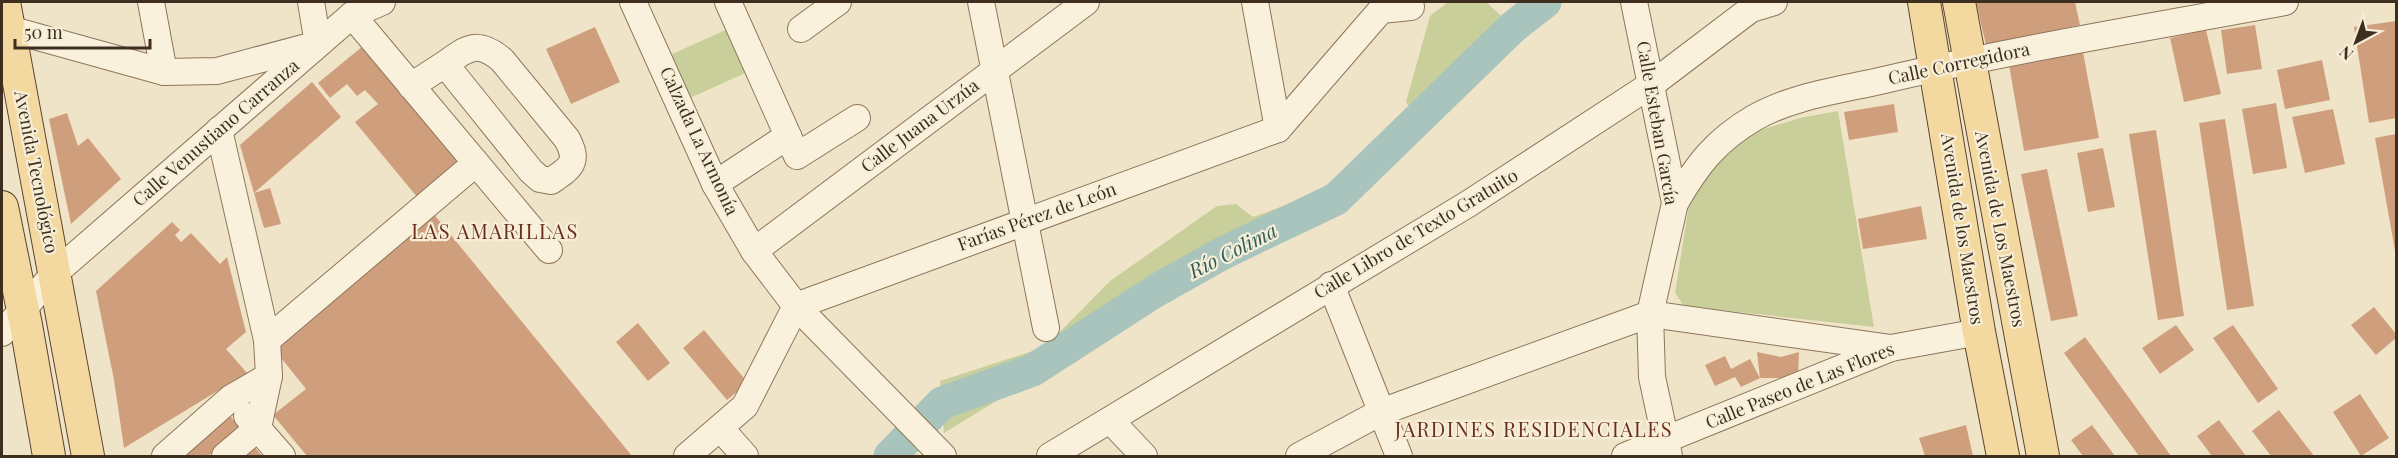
<svg xmlns="http://www.w3.org/2000/svg" width="2398" height="458" viewBox="0 0 2398 458" font-family="'Playfair Display',serif">
	<rect width="100%" height="100%" fill="#f0e4c8"/>
	<!-- green -->
	<g fill="#c9cf9b">
		<polygon points="1448,2 1486,2 1518,31 1517,44 1426,132 1406,102 1430,16"/>
		<polygon points="732,27 752,70 690,98 670,55"/>
		<polygon points="1838,111 1874,327 1684,306 1675,293 1689,205 1707,165 1754,132 1800,118"/>
		<polygon points="1300,200 1319,217 1016,389 944,433 940,381 1045,347 1110,281 1217,206 1236,204 1253,217"/>
	</g>
	<g fill="none" stroke-linecap="round" stroke-linejoin="round">
		<!-- river -->
		<polyline stroke="#a9c4bc" stroke-width="33" points="890,456 942,403 1033,370 1157,290 1223,253 1336,199 1513,27 1545,2"/>
	</g>
	<!-- building -->
	<g fill="#cf9f7d">
		<polygon points="1976,2 2075,2 2080,25 1986,45"/>
		<polygon points="2396,21 2396,118 2369,123 2354,27"/>
		<polygon points="2255,25 2262,69 2227,74 2221,30"/>
		<polygon points="595,27 620,82 571,104 546,49"/>
		<polygon points="2206,30 2221,94 2184,102 2170,38"/>
		<polygon points="363,46 462,162 418,198 355,122 378,104 365,90 357,96 347,84 330,98 318,83"/>
		<polygon points="2083,52 2099,138 2024,151 2009,65"/>
		<polygon points="2322,60 2330,100 2285,109 2277,70"/>
		<polygon points="312,82 341,117 254,193 240,145"/>
		<polygon points="2276,103 2287,168 2253,174 2242,109"/>
		<polygon points="1894,104 1898,132 1849,140 1844,112"/>
		<polygon points="2333,109 2345,164 2305,173 2292,117"/>
		<polygon points="67,113 78,146 88,138 121,179 71,224 49,119"/>
		<polygon points="2225,119 2254,306 2227,310 2199,123"/>
		<polygon points="2156,130 2184,316 2158,320 2129,134"/>
		<polygon points="2396,134 2396,251 2395,251 2375,138"/>
		<polygon points="2103,148 2115,207 2088,212 2077,153"/>
		<polygon points="2047,169 2078,316 2051,321 2021,174"/>
		<polygon points="270,188 281,224 264,228 254,193"/>
		<polygon points="1921,206 1927,239 1863,249 1858,219"/>
		<polygon points="432,212 632,456 307,456 273,415 306,389 270,344"/>
		<polygon points="172,222 180,230 175,235 181,242 191,233 220,264 227,257 246,332 226,349 247,373 124,448 114,380 96,291"/>
		<polygon points="2374,307 2396,334 2396,338 2376,355 2351,325"/>
		<polygon points="638,323 670,363 648,381 616,342"/>
		<polygon points="2176,325 2194,350 2160,374 2142,348"/>
		<polygon points="2233,325 2278,389 2258,403 2213,338"/>
		<polygon points="704,330 748,383 727,400 683,348"/>
		<polygon points="2085,337 2171,456 2139,456 2064,353"/>
		<polygon points="1757,352 1781,357 1799,352 1798,378 1760,378"/>
		<polygon points="1725,356 1731,369 1750,359 1760,378 1741,387 1735,377 1715,386 1705,365"/>
		<polygon points="2360,394 2389,438 2361,456 2333,412"/>
		<polygon points="2279,410 2314,456 2271,456 2252,431"/>
		<polygon points="226,411 241,429 208,456 173,456"/>
		<polygon points="2219,420 2246,456 2212,456 2197,436"/>
		<polygon points="1966,425 1973,456 1925,456 1919,438"/>
		<polygon points="2092,425 2115,456 2083,456 2071,440"/>
		<polygon points="252,444 262,456 237,456"/>
	</g>
	<g fill="none" stroke-linecap="round" stroke-linejoin="round">
		<defs>
			<g id="minor">
				<polyline points="151,2 164,72"/>
				<polyline points="633,2 715,184 754,251 796,306 943,456"/>
				<polyline points="728,2 797,156 857,118"/>
				<polyline points="981,2 1046,328"/>
				<polyline points="1255,2 1278,129"/>
				<polyline points="1634,2 1675,203 1650,314 1652,377 1669,456"/>
				<polyline points="352,15 549,250"/>
				<polyline points="801,29 838,2"/>
				<polyline points="2,30 9,29 164,72 217,71 318,44 311,2"/>
				<path d="M411 86 445 64 531 171 540 179 551 181C572 167 579 162 567 139L502 60C478 40 468 47 445 64"/>
				<polyline points="219,130 267,340 269,376 258,428 225,456"/>
				<polyline points="715,184 788,136"/>
				<path d="M1675 203C1697 165 1715 141 1754 118 1792 96 1841 90 1884 80 2016 49 2151 27 2285 2"/>
				<polyline points="754,251 1086,2"/>
				<polyline points="1331,285 1399,456"/>
				<polyline points="2,333 55,273 352,15 382,2"/>
				<polyline points="267,340 476,163"/>
				<polyline points="247,416 282,456"/>
				<polyline points="1111,421 1144,456"/>
				<polyline points="721,429 745,456"/>
				<polyline points="165,456 231,398 269,376"/>
				<polyline points="687,456 745,406 796,306 1278,129 1381,10 1411,7"/>
				<polyline points="1050,456 1468,204 1652,84 1751,9 1774,2"/>
				<polyline points="1299,456 1381,412 1650,314 1891,348"/>
				<polyline points="1625,456 1891,348 1979,332"/>
			</g>
			<g id="major">
				<polyline points="4,2 88,456"/>
				<polyline points="1924,2 1979,332 2003,456"/>
				<polyline points="1959,2 2043,456"/>
				<polyline points="2,207 26,325 49,456"/>
			</g>
		</defs>
		<!-- minor casing -->
		<use href="#minor" stroke="#8d765c" stroke-width="28"/>
		<!-- major casing -->
		<use href="#major" stroke="#5b4430" stroke-width="34"/>
		<!-- minor -->
		<use href="#minor" stroke="#faf1dc" stroke-width="26"/>
		<!-- major -->
		<use href="#major" stroke="#f3d9a0" stroke-width="32"/>
	</g>
	<g text-anchor="middle" stroke-width="4.5" stroke-linejoin="round" paint-order="stroke">
		<!-- street labels -->
		<g font-size="18" fill="#3d2e20" stroke="#f7eed8">
			<text transform="translate(1959 64) rotate(-12)" y="6">Calle Corregidora</text>
			<text transform="translate(1657 123) rotate(80)" y="6">Calle Esteban García</text>
			<text transform="translate(920 126) rotate(-37)" y="6">Calle Juana Urzúa</text>
			<text transform="translate(216 133) rotate(-41)" y="6">Calle Venustiano Carranza</text>
			<text transform="translate(699 141) rotate(65)" y="6">Calzada La Armonía</text>
			<text transform="translate(36 172) rotate(79)" y="6">Avenida Tecnológico</text>
			<text transform="translate(1037 217) rotate(-20)" y="6">Farías Pérez de León</text>
			<text transform="translate(1962 229) rotate(81)" y="6">Avenida de los Maestros</text>
			<text transform="translate(2000 229) rotate(79)" y="6">Avenida de Los Maestros</text>
			<text transform="translate(1416 234) rotate(-31)" y="6">Calle Libro de Texto Gratuito</text>
			<text transform="translate(1800 386) rotate(-22)" y="6">Calle Paseo de Las Flores</text>
		</g>
		<!-- neighbourhood labels -->
		<g font-size="20" letter-spacing="1.5" fill="#6b2e1e" stroke="#f7eed8">
			<text x="495" y="239">LAS AMARILLAS</text>
			<text x="1534" y="437">JARDINES RESIDENCIALES</text>
		</g>
		<!-- water labels -->
		<g font-size="20" font-style="italic" fill="#2f5d5a" stroke="#f7eed8">
			<text transform="translate(1233 251) rotate(-27)" y="7">Río Colima</text>
		</g>
	</g>
	<!-- border -->
	<rect width="2398" height="458" fill="none" stroke="#3d2e20" stroke-width="6"/>
	<!-- north arrow -->
	<g transform="translate(2356 42) rotate(221)" stroke="#f7eed8" stroke-width="4.5" paint-order="stroke">
	<path d="M0-4.5L10 22L0 15L-10 22Z" fill="#3d2e20"/>
	<text y="-9" font-size="16" font-weight="bold" text-anchor="middle" fill="#3d2e20">N</text>
	</g>
	<!-- scale -->
	<path d="M15 39v9h135v-9" fill="none" stroke="#3d2e20" stroke-width="3"/>
	<text x="24" y="39" font-size="18" fill="#3d2e20" stroke="#f7eed8" stroke-width="4.5" paint-order="stroke">50 m</text>
</svg>
